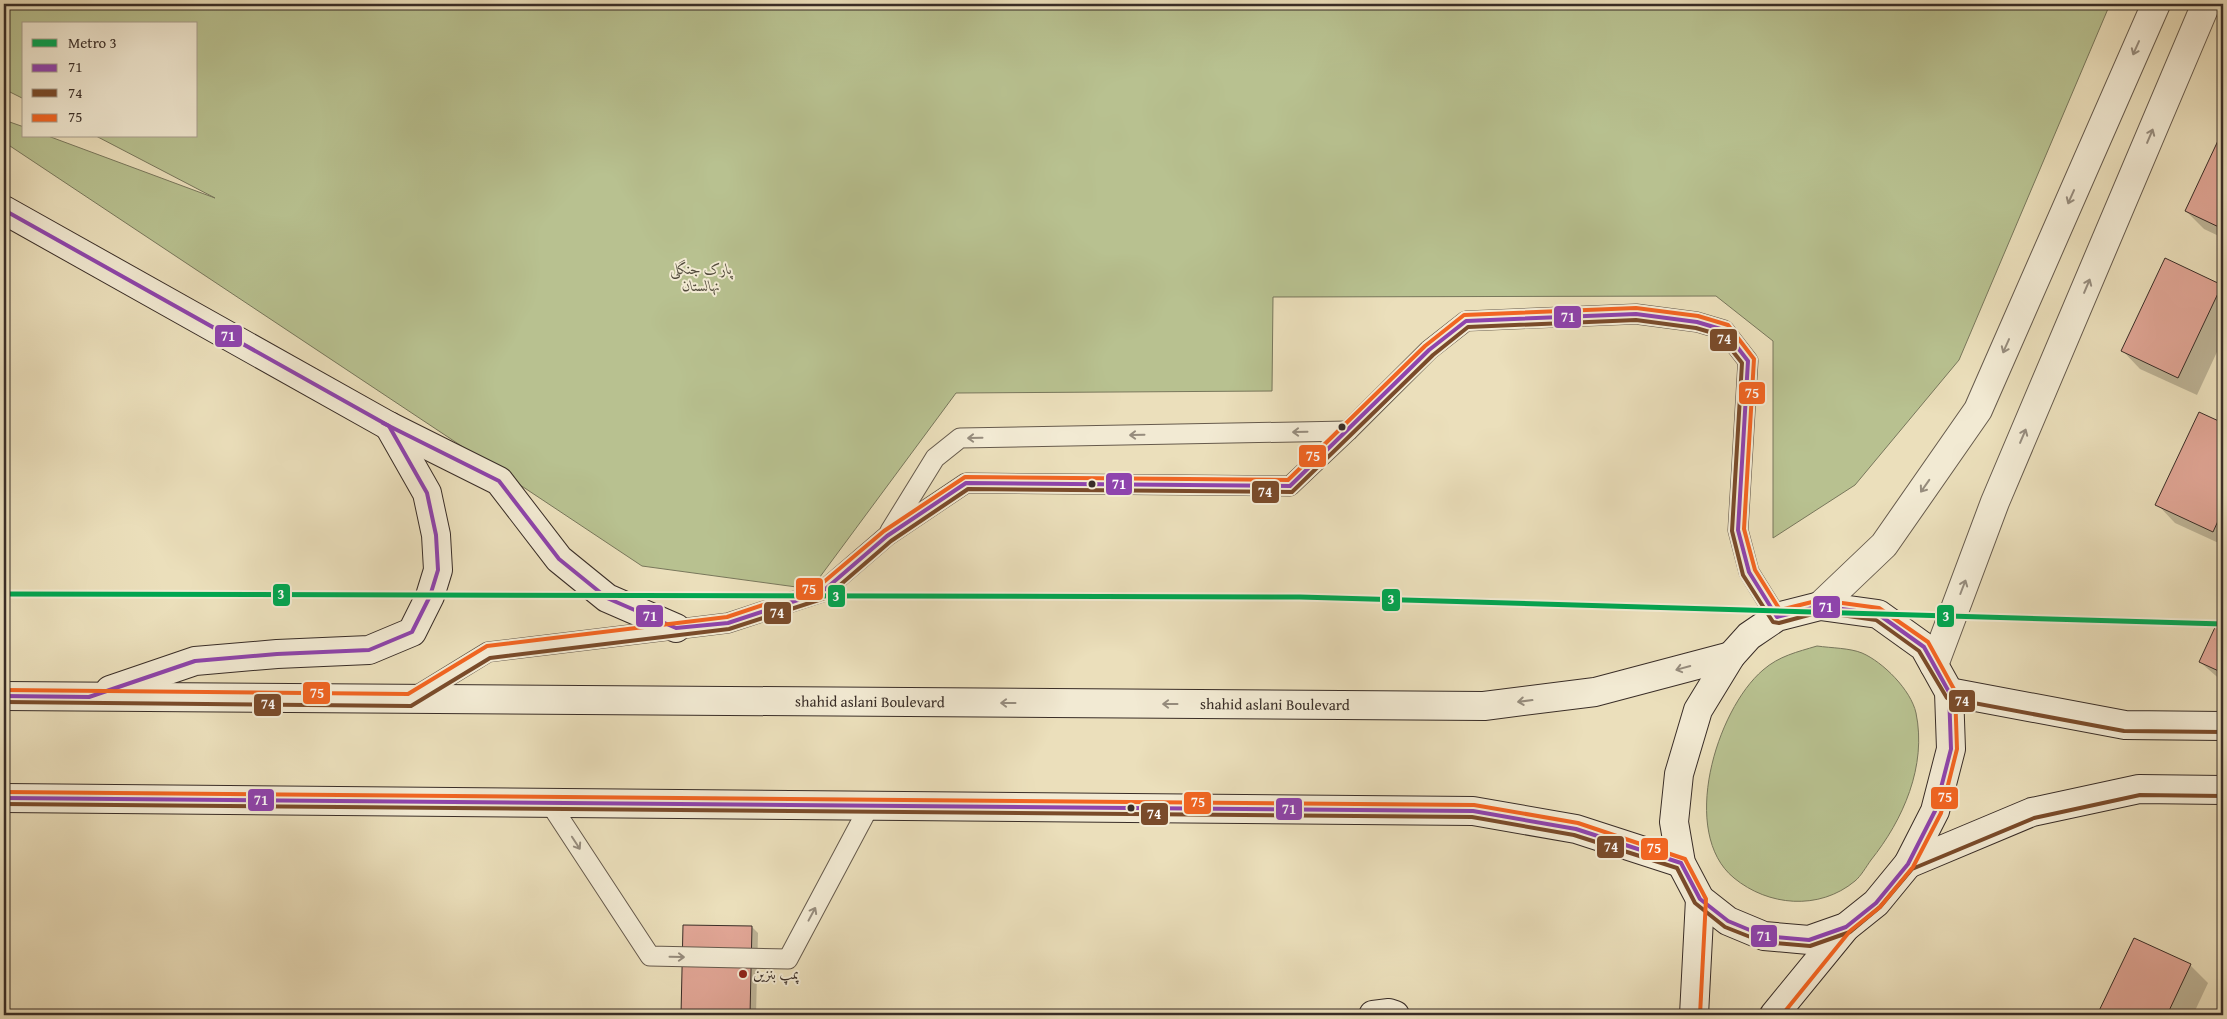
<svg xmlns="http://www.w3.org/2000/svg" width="2227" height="1019" viewBox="0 0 2227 1019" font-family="'Gentium Book Plus',Amiri,serif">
	<rect width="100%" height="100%" fill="#ebdfbb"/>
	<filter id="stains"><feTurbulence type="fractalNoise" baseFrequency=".004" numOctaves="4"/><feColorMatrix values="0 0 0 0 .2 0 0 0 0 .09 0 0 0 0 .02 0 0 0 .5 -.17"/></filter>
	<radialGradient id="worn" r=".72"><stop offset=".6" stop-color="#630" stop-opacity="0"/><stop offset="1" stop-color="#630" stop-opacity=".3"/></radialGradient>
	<!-- green -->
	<g fill="#b8c190" stroke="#78775c">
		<polygon points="4,4 2110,4 1959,360 1855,485 1773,538 1773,341 1716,296 1273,297 1272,391 956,393 811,589 642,566 4,142 4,120 24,127 24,136 48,136 215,198 96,136 196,136 196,24 24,24 24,99 4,89"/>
		<path d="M1817 646C1831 648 1850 648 1862 653 1883 662 1911 690 1916 713 1927 766 1903 820 1871 860 1866 867 1861 876 1855 881 1819 911 1768 906 1734 878 1679 833 1716 710 1763 670 1779 656 1797 652 1817 646Z"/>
	</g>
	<!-- shadow -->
	<g fill="#0003">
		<polygon points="2223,133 2223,238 2204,229 2186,211"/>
		<polygon points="2222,286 2223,339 2197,395 2140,369 2122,350"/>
		<polygon points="2200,413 2223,424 2223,545 2175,523 2157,504"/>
		<polygon points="2223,613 2223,682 2200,662"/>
		<polygon points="684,926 752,927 758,933 756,1015 682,1015"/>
		<polygon points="2134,939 2190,965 2208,983 2193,1015 2098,1015"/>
	</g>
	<!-- building -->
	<g fill="#e1a696" stroke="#392d27">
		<polygon points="2223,130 2223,229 2185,211"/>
		<polygon points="2165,258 2222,285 2178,378 2121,351"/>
		<polygon points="2199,412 2223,423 2223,510 2213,532 2155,505"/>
		<polygon points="2223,610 2223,673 2199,662"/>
		<polygon points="683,925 752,926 750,1015 681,1015"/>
		<polygon points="2134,938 2191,964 2167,1015 2097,1015"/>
	</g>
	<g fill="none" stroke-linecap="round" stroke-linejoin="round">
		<defs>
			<g id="lane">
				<polyline points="890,531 935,458 960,438 1348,431"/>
				<polyline points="413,698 488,652 728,623 822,592 887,536 966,483 1290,486 1348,431 1429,350 1466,321 1636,314 1697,322 1724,330 1748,361 1738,530 1749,572 1777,617"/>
				<polyline points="549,802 650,956 788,959 870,805"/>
			</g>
			<g id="street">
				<polyline points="1820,606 1884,545 1978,410 2156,4"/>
				<polyline points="1934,665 1995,502 2206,4"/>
			</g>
			<g id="secondary">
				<polyline points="4,210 389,426 499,481 559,559 607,598 676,628"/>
				<polygon points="1820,606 1878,614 1924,647 1949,692 1951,749 1935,811 1908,864 1876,903 1846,927 1809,940 1764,936 1728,921 1700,899 1681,863 1674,822 1679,774 1698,710 1731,656 1749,636 1777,617"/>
				<polyline points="110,690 195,661 277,654 369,650 412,632 430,596 438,570 436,535 427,493 389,426"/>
				<polyline points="1949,692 2125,725 2223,726"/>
				<path id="s1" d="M4 696 1484 706 1595 692 1731 656"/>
				<polyline points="4,798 1473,811 1576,829 1681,863"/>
				<polyline points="1908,864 2032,812 2139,789 2223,790"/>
				<polyline points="1373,1015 1389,1013 1395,1015"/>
				<polyline points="1694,1015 1700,899"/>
				<polyline points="1774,1015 1846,927"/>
			</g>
		</defs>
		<!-- lane casing -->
		<use href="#lane" stroke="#665a4c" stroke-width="21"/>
		<!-- street casing -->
		<use href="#street" stroke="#665a4c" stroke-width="30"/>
		<!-- secondary casing -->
		<use href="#secondary" stroke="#392d27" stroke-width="30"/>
		<!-- lane -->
		<use href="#lane" stroke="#f2ead3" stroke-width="19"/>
		<!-- street -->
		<use href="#street" stroke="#f2ead3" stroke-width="28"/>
		<!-- secondary -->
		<use href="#secondary" stroke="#f2ead3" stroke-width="28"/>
		<defs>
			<g id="bus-1">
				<polyline points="4,210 389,426 499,481 559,559 607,598 676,628 728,623 822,592 887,536 966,483 1290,486 1429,350 1466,321 1636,314 1697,322 1724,330 1748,361 1738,530 1749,572 1777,617 1820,606 1878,614 1924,647 1949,692 1951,749 1935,811 1908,864 1876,903 1846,927 1809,940 1764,936 1728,921 1700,899 1681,863 1576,829 1473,811 4,798"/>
				<polyline points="4,696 89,697 195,661 277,654 369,650 412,632 430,596 438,570 436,535 427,493 389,426 383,423"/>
			</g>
			<g id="bus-2">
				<polyline points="4,702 411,706 490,658 729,629 825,598 891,541 968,489 1292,492 1433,355 1468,327 1636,320 1696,328 1720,335 1742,363 1732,531 1743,575 1773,622 1779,623 1820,612 1876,620 1919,651 1947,698 2124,731 2223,732"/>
				<polyline points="4,804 1472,817 1574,835 1677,868 1695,903 1725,927 1763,942 1810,946 1850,932 1880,907 1912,869 2034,818 2140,795 2223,796"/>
			</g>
			<g id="bus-3">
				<polyline points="4,690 408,694 487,646 727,617 819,586 884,531 965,477 1288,480 1425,346 1464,315 1636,308 1698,316 1728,325 1754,359 1744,529 1755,570 1780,610 1820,600 1879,608 1928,642 1955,691 1957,749 1941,813 1913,867 1880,907 1850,931 1782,1015"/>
				<polyline points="4,792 1474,805 1578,823 1685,859 1706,899 1700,1015"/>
			</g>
		</defs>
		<!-- bus-1 casing -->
		<use href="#bus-1" stroke="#f2ead3" stroke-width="8"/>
		<!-- bus-2 casing -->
		<use href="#bus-2" stroke="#f2ead3" stroke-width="8"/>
		<!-- bus-3 casing -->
		<use href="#bus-3" stroke="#f2ead3" stroke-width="8"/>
		<!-- bus-1 -->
		<use href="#bus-1" stroke="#8e44ad" stroke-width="4"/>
		<!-- bus-2 -->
		<use href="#bus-2" stroke="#7a4b2a" stroke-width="4"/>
		<!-- bus-3 -->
		<use href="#bus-3" stroke="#f26522" stroke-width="4"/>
		<defs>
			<polyline id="metro-1" points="4,594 1300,597 2223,624"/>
		</defs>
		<!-- metro-1 casing -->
		<use href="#metro-1" stroke="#f2ead3" stroke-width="9"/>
		<!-- metro-1 -->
		<use href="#metro-1" stroke="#00a651" stroke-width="5"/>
	</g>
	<!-- one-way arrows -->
	<defs><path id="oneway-shaft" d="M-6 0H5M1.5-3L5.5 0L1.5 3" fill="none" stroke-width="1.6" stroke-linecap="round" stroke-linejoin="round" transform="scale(1.25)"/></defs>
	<g stroke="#968c7d">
		<use href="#oneway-shaft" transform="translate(2136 48) rotate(114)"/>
		<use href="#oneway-shaft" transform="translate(2150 136) rotate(-67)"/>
		<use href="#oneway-shaft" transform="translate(2071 197) rotate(114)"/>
		<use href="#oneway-shaft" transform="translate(2087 286) rotate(-67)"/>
		<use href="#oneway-shaft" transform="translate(2006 346) rotate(114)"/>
		<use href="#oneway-shaft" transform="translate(1300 432) rotate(179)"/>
		<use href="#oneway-shaft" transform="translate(1137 435) rotate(179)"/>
		<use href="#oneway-shaft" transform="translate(2023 436) rotate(-67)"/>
		<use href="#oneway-shaft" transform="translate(975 438) rotate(179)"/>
		<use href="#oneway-shaft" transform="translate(1925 486) rotate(125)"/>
		<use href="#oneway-shaft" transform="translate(1963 587) rotate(-69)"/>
		<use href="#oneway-shaft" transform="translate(1683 668) rotate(165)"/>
		<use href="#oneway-shaft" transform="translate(1525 701) rotate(173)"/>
		<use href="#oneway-shaft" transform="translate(1008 703) rotate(-180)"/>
		<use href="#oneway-shaft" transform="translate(1170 704) rotate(-180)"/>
		<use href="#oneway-shaft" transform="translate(576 843) rotate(57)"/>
		<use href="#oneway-shaft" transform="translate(812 914) rotate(-62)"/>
		<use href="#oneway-shaft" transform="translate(677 957) rotate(1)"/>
	</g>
	<!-- markers -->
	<g fill="#392d27" stroke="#f2ead3" stroke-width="2">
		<circle cx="1342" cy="427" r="4.5"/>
		<circle cx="1092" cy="484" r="4.5"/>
		<circle cx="1131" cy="808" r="4.5"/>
	</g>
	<circle fill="#8f2418" stroke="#f2ead3" stroke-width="2" cx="743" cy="974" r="5"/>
	<g text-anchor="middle" stroke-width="4" stroke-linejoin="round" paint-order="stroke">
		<!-- park labels -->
		<g font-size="15" font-style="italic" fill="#524b3c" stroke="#f2ead3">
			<text x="701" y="274">پارک جنگلی<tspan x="701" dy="17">نهالستان</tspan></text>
		</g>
		<!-- street labels -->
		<g font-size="15" fill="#392d27" stroke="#f2ead3">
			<text dy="5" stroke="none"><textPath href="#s1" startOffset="866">shahid aslani Boulevard</textPath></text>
			<text dy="5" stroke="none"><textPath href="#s1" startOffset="1271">shahid aslani Boulevard</textPath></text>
		</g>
		<!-- poi labels -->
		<g font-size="15" fill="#392d27" stroke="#f2ead3" text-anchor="start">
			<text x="753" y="979">پمپ بنزین</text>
		</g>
	</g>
	<g stroke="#f2ead3" stroke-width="2">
		<rect x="1553" y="305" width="29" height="24" rx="5" fill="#8e44ad"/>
		<rect x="214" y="324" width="29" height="24" rx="5" fill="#8e44ad"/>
		<rect x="1709" y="328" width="29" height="24" rx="5" fill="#7a4b2a"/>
		<rect x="1738" y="381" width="28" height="24" rx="5" fill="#f26522"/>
		<rect x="1298" y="444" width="29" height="24" rx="5" fill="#f26522"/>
		<rect x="1105" y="472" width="28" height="24" rx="5" fill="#8e44ad"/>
		<rect x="1251" y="480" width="29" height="24" rx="5" fill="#7a4b2a"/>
		<rect x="795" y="577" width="29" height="24" rx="5" fill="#f26522"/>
		<rect x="272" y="583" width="19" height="24" rx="5" fill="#00a651"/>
		<rect x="827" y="584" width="19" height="24" rx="5" fill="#00a651"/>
		<rect x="1381" y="588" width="20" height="24" rx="5" fill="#00a651"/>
		<rect x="1812" y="595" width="29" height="24" rx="5" fill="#8e44ad"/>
		<rect x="763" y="601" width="29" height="24" rx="5" fill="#7a4b2a"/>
		<rect x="1936" y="604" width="19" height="24" rx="5" fill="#00a651"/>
		<rect x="635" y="604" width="29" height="24" rx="5" fill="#8e44ad"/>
		<rect x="302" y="681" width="29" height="24" rx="5" fill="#f26522"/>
		<rect x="1948" y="689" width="28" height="24" rx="5" fill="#7a4b2a"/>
		<rect x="253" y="693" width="29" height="24" rx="5" fill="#7a4b2a"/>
		<rect x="1930" y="786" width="29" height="24" rx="5" fill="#f26522"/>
		<rect x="247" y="788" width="28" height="24" rx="5" fill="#8e44ad"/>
		<rect x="1183" y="791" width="29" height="24" rx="5" fill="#f26522"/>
		<rect x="1275" y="797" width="28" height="24" rx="5" fill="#8e44ad"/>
		<rect x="1140" y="802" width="29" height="24" rx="5" fill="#7a4b2a"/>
		<rect x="1596" y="835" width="29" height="24" rx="5" fill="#7a4b2a"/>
		<rect x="1640" y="837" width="29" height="24" rx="5" fill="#f26522"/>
		<rect x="1750" y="924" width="28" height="24" rx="5" fill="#8e44ad"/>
	</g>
	<g font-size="14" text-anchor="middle" font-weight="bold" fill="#fff">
		<text x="1568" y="322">71</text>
		<text x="228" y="341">71</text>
		<text x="1724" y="344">74</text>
		<text x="1752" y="398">75</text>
		<text x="1313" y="461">75</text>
		<text x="1119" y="489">71</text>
		<text x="1265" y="497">74</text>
		<text x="809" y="594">75</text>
		<text x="281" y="599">3</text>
		<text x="836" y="601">3</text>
		<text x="1391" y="604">3</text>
		<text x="1826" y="612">71</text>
		<text x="777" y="618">74</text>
		<text x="1946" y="621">3</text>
		<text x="650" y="621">71</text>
		<text x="317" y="698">75</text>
		<text x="1962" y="706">74</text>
		<text x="268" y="709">74</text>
		<text x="1945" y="802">75</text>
		<text x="261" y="805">71</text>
		<text x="1198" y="807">75</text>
		<text x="1289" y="814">71</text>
		<text x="1154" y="819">74</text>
		<text x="1611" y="852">74</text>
		<text x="1654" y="853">75</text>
		<text x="1764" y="941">71</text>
	</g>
	<!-- margin -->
	<rect width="2227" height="1019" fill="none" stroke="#ebdfbb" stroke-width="20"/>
	<rect x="5" y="5" width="2217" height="1009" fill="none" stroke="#392d27" stroke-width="2.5"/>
	<rect x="10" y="10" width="2207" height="999" fill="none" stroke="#392d27"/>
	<!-- legend -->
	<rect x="22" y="22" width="175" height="115" fill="#f2ead3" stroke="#a89e8e"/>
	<rect x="32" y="39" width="25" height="8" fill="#00a651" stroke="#a89e8e"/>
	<text x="68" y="48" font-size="15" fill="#392d27">Metro 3</text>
	<rect x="32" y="64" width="25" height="8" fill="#8e44ad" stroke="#a89e8e"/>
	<text x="68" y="72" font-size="15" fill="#392d27">71</text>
	<rect x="32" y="89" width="25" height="8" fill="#7a4b2a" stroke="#a89e8e"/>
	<text x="68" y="98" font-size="15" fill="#392d27">74</text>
	<rect x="32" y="114" width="25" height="8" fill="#f26522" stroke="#a89e8e"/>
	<text x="68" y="122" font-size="15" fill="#392d27">75</text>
	<rect width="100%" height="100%" filter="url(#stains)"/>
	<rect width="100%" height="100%" fill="url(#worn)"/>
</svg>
